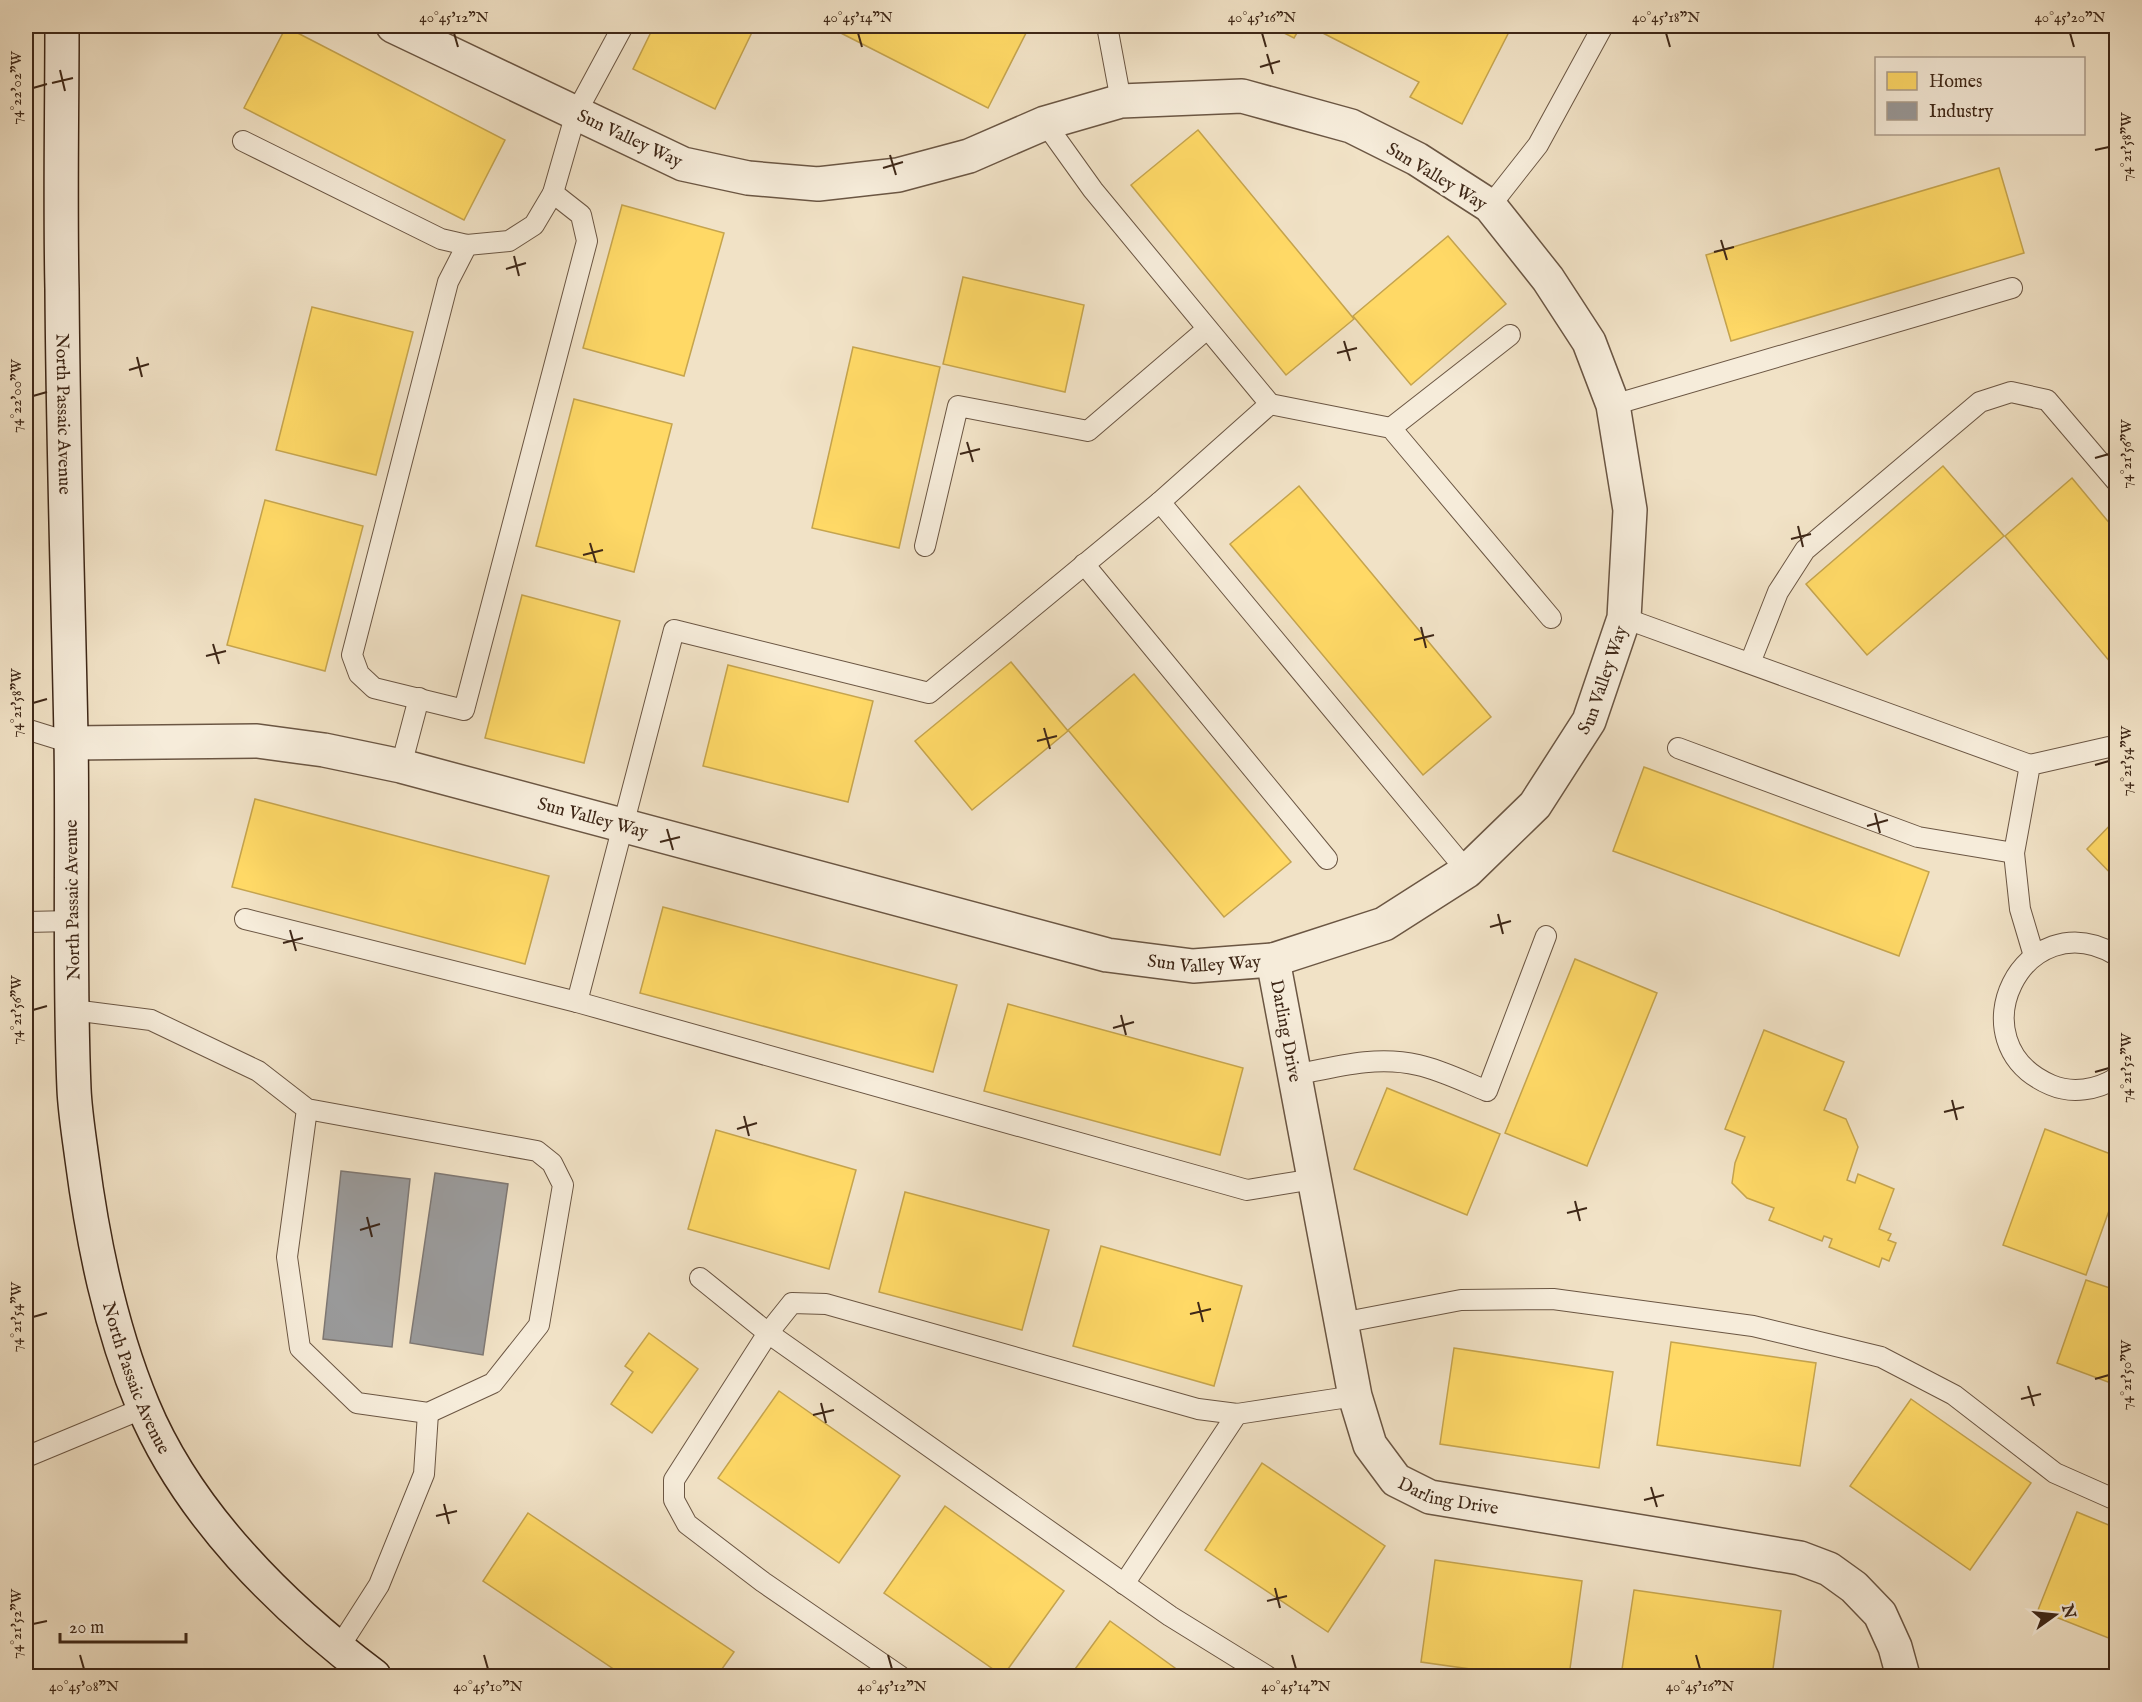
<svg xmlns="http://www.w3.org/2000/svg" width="2142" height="1702" viewBox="0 0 2142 1702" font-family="'IM FELL English',serif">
	<rect width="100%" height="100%" fill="#f1e2c6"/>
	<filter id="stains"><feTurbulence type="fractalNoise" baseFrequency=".00333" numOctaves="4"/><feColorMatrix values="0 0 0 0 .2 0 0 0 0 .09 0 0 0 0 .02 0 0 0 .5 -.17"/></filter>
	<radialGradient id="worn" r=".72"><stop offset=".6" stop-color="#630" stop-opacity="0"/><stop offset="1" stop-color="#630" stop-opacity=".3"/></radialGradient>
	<!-- homes -->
	<g fill="#ffd966" stroke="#c5a44e" stroke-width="1.5">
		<polygon points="654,26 755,26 715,109 633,69"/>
		<polygon points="827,26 1017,26 1027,31 988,108"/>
		<polygon points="1270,26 1301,26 1294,38"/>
		<polygon points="1309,26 1512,26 1462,124 1410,97 1419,82"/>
		<polygon points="286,27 505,140 464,220 244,108"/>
		<polygon points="1198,130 1354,319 1286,375 1131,185"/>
		<polygon points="1999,168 2024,253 1731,341 1706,255"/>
		<polygon points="622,205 724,233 684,376 583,348"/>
		<polygon points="1448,236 1506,304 1411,385 1353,316"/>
		<polygon points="963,277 1084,305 1065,392 943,364"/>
		<polygon points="312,307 413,332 376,475 276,450"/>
		<polygon points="853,347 940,367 899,548 812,528"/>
		<polygon points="574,399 672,424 634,572 536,546"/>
		<polygon points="1943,466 2004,536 1867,655 1806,584"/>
		<polygon points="2072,478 2116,531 2116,669 2005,536"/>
		<polygon points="1299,486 1491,717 1423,775 1230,544"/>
		<polygon points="265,500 363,526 325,671 227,645"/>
		<polygon points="522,595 620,621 584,763 485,738"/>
		<polygon points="1011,662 1068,731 972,810 915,741"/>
		<polygon points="728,665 873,701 848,802 703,766"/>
		<polygon points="1134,674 1291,862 1224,917 1068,730"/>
		<polygon points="1644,767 1929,872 1899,956 1613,851"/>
		<polygon points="255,799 549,876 525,964 232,887"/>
		<polygon points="2116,819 2116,879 2087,849"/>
		<polygon points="663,907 957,985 933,1072 640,993"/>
		<polygon points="1575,959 1657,993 1587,1166 1505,1133"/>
		<polygon points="1008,1004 1243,1068 1220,1155 984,1091"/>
		<polygon points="1764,1030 1844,1062 1824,1110 1846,1119 1858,1147 1847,1180 1855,1183 1858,1174 1894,1189 1879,1229 1891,1234 1888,1240 1896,1243 1889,1261 1882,1258 1879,1267 1829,1247 1832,1239 1824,1236 1822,1241 1769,1220 1774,1208 1747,1198 1732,1183 1735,1163 1745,1137 1725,1129"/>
		<polygon points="1387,1088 1500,1134 1467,1215 1354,1169"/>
		<polygon points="2045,1129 2116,1156 2116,1191 2086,1275 2003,1245"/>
		<polygon points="716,1130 856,1170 829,1269 688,1229"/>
		<polygon points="905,1192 1049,1230 1022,1330 879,1292"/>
		<polygon points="1101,1246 1242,1286 1214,1386 1073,1346"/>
		<polygon points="2086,1280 2116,1290 2116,1385 2057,1363"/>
		<polygon points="649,1333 698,1369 652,1433 611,1404 633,1372 625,1366"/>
		<polygon points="1671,1342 1816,1363 1800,1466 1657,1445"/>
		<polygon points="1454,1348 1613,1372 1599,1468 1440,1444"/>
		<polygon points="779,1391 900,1476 839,1563 718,1478"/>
		<polygon points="1911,1399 2031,1483 1970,1570 1850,1486"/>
		<polygon points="1262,1463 1385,1546 1328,1632 1205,1550"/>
		<polygon points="945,1506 1064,1591 1003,1676 884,1593"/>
		<polygon points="2077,1512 2116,1528 2116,1641 2038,1610"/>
		<polygon points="528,1513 734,1652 717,1676 624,1676 483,1581"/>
		<polygon points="1435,1560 1582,1581 1569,1676 1520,1676 1421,1662"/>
		<polygon points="1634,1590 1781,1611 1772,1676 1621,1676"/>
		<polygon points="1110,1621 1186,1676 1070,1676"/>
	</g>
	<!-- industry -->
	<g fill="#999" stroke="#7e7772" stroke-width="1.5">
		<polygon points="341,1171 410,1179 392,1347 323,1339"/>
		<polygon points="435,1173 508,1184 483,1355 410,1343"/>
	</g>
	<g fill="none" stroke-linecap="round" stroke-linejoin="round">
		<defs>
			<g id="service">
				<polyline points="1107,26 1121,101"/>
				<polyline points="243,141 441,239 467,245 509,241 534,225 553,193 576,113 623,26"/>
				<polyline points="1490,206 1538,145 1603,26"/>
				<polyline points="467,245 448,282 352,655 359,674 374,688 464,710 587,241 581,215 553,193"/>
				<polyline points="1270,404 1391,428 1551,618"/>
				<polyline points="1613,405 2012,288"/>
				<polyline points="1391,428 1510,335"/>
				<polyline points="1160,502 1467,871"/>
				<polyline points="925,546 958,406 1088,431 1207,329"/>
				<polyline points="1084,564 1327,859"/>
				<polyline points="1624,618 2030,765"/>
				<polyline points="1750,663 1778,592 1805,550 1980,402 2011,392 2047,400 2116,481"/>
				<polyline points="26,729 71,743"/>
				<polyline points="1678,748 1918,837 2014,853"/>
				<polyline points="401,766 419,698"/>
				<polyline points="245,919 577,1002 1247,1190 1314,1179"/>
				<polyline points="26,922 72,921"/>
				<path d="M2116 955C2024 900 1953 1043 2051 1085 2072 1094 2097 1090 2116 1078"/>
				<polyline points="2034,956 2020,909 2014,853 2030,765 2109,747 2116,748"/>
				<polyline points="577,1002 674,630 929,693 1160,502 1270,404 1093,190 1045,123"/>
				<polyline points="73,1010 151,1020 258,1071 307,1109 287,1257 300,1348 357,1403 428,1413 493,1383 539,1325 563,1185 552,1163 537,1151 307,1109"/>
				<path d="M1295 1075C1335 1067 1376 1055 1418 1065 1441 1070 1465 1082 1487 1091L1546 936"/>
				<polyline points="700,1278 768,1333 1170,1616 1267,1676"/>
				<polyline points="1341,1323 1461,1300 1553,1299 1753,1326 1881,1357 1954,1395 2055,1473 2116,1500"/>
				<polyline points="26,1457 144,1408"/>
				<polyline points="1124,1584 1237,1414"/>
				<polyline points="338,1649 379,1585 424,1474 428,1413"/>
				<polyline points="900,1676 763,1582 687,1524 674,1500 674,1480 768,1333 792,1303 826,1304 1198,1409 1237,1414 1355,1396"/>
			</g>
			<g id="minor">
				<path id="s1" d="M71 743 257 741 324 750 401 766 1107 955 1193 966 1273 960 1384 924 1467 871 1535 805 1589 721 1624 618 1630 510 1613 405 1589 342 1548 279 1490 206 1417 159 1351 126 1242 96 1121 101 1045 123 969 156 898 175 818 184 748 178 683 164 393 26"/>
				<path id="s2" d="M1273 960 1355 1396 1370 1445 1396 1480 1430 1497 1800 1558 1829 1569 1854 1587 1880 1614 1895 1647 1903 1676"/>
			</g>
			<g id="secondary">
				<path id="s3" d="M62 26C62 113 60 201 62 289 63 439 68 588 71 737 73 854 69 972 74 1089 75 1112 79 1136 82 1159 93 1243 110 1327 143 1406 188 1514 282 1607 374 1676"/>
			</g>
		</defs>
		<!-- service casing -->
		<use href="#service" stroke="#6b5643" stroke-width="22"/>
		<!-- minor casing -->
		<use href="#minor" stroke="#6b5643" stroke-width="36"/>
		<!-- secondary casing -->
		<use href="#secondary" stroke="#3e2717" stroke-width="36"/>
		<!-- service -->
		<use href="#service" stroke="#f6ecda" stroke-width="20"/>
		<!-- minor -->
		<use href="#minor" stroke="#f6ecda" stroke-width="33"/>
		<!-- secondary -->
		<use href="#secondary" stroke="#f6ecda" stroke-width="33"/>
	</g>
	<!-- ticks -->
	<path fill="none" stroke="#3e2717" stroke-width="2" d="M454 33 458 47M858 33 862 47M1262 33 1266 47M1666 33 1670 47M2070 33 2074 47M1267 54 1273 74M1260 67 1280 61M60 70 65 91M52 83 73 78M33 88 47 84M2095 150 2109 147M890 155 896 175M883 168 903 162M1721 240 1727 260M1714 252 1734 247M514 256 519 276M506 269 526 263M1344 341 1350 361M1337 353 1357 348M137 357 142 377M129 370 149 364M33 396 47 392M967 442 973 462M960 454 980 449M2095 458 2109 454M1798 526 1803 547M1791 539 1811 534M590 543 596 563M583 555 603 550M1421 627 1426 648M1414 640 1434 635M213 644 219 664M206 656 226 651M33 703 47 699M1044 728 1050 749M1037 741 1057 736M2095 765 2109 761M1875 813 1880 833M1867 826 1888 820M667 829 673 850M660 842 680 837M1498 914 1503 934M1490 927 1511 921M290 930 296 951M283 943 303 938M33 1010 47 1006M1121 1015 1126 1035M1113 1028 1134 1022M2095 1072 2109 1068M1952 1100 1957 1120M1944 1112 1964 1107M744 1116 749 1136M737 1129 757 1123M1575 1201 1580 1221M1567 1213 1587 1208M367 1217 372 1237M360 1230 380 1224M1198 1302 1203 1322M1190 1314 1211 1309M33 1317 47 1313M2095 1379 2109 1375M2028 1386 2034 1406M2021 1399 2041 1394M821 1403 826 1423M813 1415 834 1410M1651 1487 1657 1507M1644 1500 1664 1495M444 1504 449 1524M436 1516 457 1511M1275 1588 1280 1608M1267 1601 1287 1596M33 1624 47 1621M80 1655 84 1669M484 1655 488 1669M888 1655 892 1669M1292 1655 1296 1669M1696 1655 1700 1669"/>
	<g text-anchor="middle" stroke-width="6" stroke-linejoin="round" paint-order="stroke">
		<!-- street labels -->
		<g font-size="18" fill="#3e2717" stroke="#f6ecda">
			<text transform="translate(630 138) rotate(25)" y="6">Sun Valley Way</text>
			<text transform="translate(1437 176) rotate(31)" y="6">Sun Valley Way</text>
			<text dy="6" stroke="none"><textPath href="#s3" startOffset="388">North Passaic Avenue</textPath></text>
			<text dy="6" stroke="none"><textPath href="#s1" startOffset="1683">Sun Valley Way</textPath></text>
			<text dy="6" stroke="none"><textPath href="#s1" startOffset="531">Sun Valley Way</textPath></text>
			<text transform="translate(72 900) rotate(-91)" y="6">North Passaic Avenue</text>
			<text dy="6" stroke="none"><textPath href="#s1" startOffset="1161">Sun Valley Way</textPath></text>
			<text dy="6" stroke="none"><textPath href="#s2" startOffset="72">Darling Drive</textPath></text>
			<text dy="6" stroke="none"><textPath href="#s3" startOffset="1360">North Passaic Avenue</textPath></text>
			<text dy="6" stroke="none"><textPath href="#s2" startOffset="594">Darling Drive</textPath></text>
		</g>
	</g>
	<!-- margin -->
	<rect width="2142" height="1702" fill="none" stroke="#f1e2c6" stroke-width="66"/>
	<!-- legend -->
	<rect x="1875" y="57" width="210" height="78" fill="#f6ecda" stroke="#ac9d8c" stroke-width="1.5"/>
	<rect x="1887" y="72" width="30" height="18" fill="#ffd966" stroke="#ac9d8c" stroke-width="1.5"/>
	<text x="1929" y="87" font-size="18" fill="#3e2717">Homes</text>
	<rect x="1887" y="102" width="30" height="18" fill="#999999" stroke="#ac9d8c" stroke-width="1.5"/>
	<text x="1929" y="117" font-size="18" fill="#3e2717">Industry</text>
	<!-- north arrow -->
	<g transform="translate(2055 1615) rotate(75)" stroke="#f6ecda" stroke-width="4.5" paint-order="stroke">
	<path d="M0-4.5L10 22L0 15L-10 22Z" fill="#3e2717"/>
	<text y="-9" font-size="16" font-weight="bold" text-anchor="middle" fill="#3e2717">N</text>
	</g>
	<!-- scale -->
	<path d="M60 1633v9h126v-9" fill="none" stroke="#3e2717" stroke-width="3"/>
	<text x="69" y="1633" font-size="18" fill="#3e2717" stroke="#f6ecda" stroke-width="4.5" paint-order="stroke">20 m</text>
	<rect x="33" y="33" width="2076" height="1636" fill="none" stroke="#3e2717" stroke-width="2"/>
	<g font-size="15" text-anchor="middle" fill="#3e2717">
		<text x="454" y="22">40°45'12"N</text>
		<text x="858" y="22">40°45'14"N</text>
		<text x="1262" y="22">40°45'16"N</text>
		<text x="1666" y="22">40°45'18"N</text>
		<text x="2070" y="22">40°45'20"N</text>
		<text transform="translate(16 88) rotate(-90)" y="5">74°22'02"W</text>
		<text transform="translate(2126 147) rotate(-90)" y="5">74°21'58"W</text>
		<text transform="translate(16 396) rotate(-90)" y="5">74°22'00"W</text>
		<text transform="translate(2126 454) rotate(-90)" y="5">74°21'56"W</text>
		<text transform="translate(16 703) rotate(-90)" y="5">74°21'58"W</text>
		<text transform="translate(2126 761) rotate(-90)" y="5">74°21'54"W</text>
		<text transform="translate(16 1010) rotate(-90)" y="5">74°21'56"W</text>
		<text transform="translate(2126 1068) rotate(-90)" y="5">74°21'52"W</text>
		<text transform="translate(16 1317) rotate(-90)" y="5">74°21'54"W</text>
		<text transform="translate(2126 1375) rotate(-90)" y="5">74°21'50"W</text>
		<text transform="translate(16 1624) rotate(-90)" y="5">74°21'52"W</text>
		<text x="84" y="1691">40°45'08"N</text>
		<text x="488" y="1691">40°45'10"N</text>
		<text x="892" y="1691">40°45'12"N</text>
		<text x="1296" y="1691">40°45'14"N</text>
		<text x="1700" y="1691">40°45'16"N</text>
	</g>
	<rect width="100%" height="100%" filter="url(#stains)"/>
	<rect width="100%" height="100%" fill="url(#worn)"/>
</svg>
